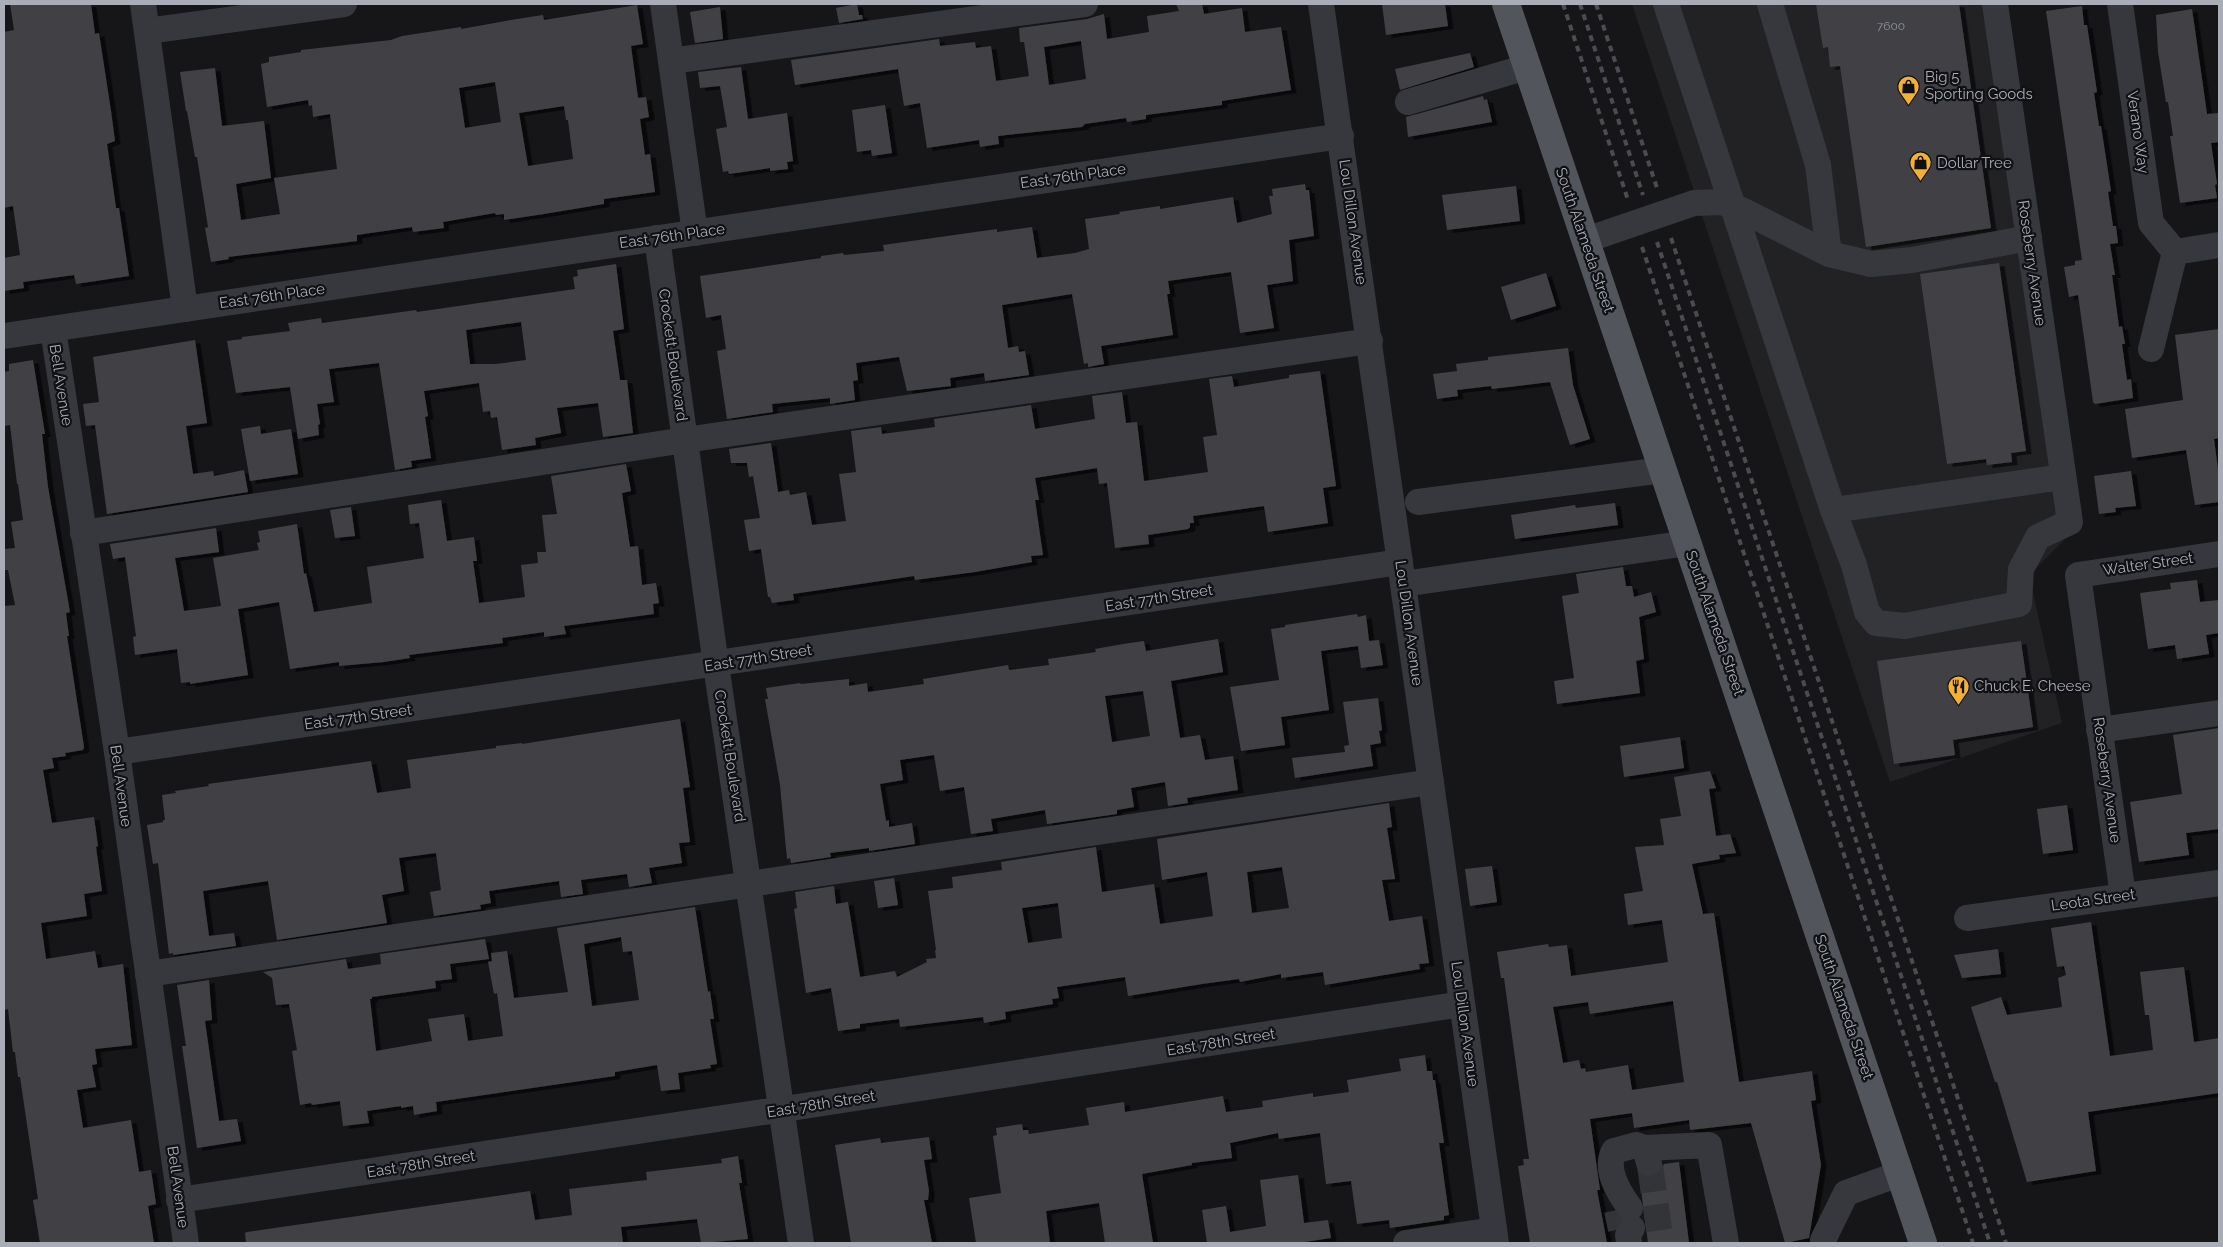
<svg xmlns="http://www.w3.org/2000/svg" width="2223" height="1247" viewBox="0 0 2223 1247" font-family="Raleway,sans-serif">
	<defs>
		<filter id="shadow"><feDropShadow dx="5.5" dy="3" stdDeviation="0" flood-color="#0009"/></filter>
	</defs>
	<rect width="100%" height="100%" fill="#161618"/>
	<!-- built -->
	<polygon fill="#222225" points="1632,4 1987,4 2078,526 2029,575 2062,723 1890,782"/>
	<!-- building -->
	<g fill="#404145" fill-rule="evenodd" filter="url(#shadow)">
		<polygon points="10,4 91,4 95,34 99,33 111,111 115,141 107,144 116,208 119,208 129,276 76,284 74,275 23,282 24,288 4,291 4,258 20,255 13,206 4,208 4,32 14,30"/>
		<polygon points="857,4 859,15 862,15 863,19 839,23 836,8"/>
		<path d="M1176 4H1202L1204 14 1242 8 1245 32 1281 27 1291 90 1222 101V105L1146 115V119L1127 122 1126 118 1085 124 1082 127 998 136 999 144 980 147 979 140 927 148 920 103 904 106 898 69 795 85 791 60 939 39 940 46 975 42 976 48 991 46 996 81 1029 76 1024 42H1020L1019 28 1087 19 1104 14 1107 39 1149 32 1147 16 1179 11ZM1081 41 1086 79 1049 85 1044 47Z"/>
		<polygon points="1382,4 1445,4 1448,26 1386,35"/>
		<polygon points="1816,4 1959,4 1991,228 1866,247 1840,66 1830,67 1828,47 1823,48"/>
		<path d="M637 5 643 44 631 46 638 98 646 97 649 117 640 119 645 155 650 154 655 192 604 199V204L544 214 504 220V214L496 215 495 213 443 222 444 228 413 232 412 227 357 235V241L228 257 229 259 211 262 205 228 208 227 197 157H195L187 111H186L180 72 215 68 222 126 264 121 271 178 236 184 241 220 280 214 274 178 337 169 330 114 313 117 312 105 309 106 308 100 267 107 261 64 269 62V57L301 52V50L391 40 402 36 461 27V29L517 19 543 15 544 20ZM495 82 501 122 465 128 459 88ZM564 106 566 120H568L573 159 528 166 519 113Z"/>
		<polygon points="2082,6 2084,25 2087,25 2097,92 2094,93 2099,126 2101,126 2111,191 2108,192 2113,226 2116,226 2118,243 2110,244 2115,275 2112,275 2119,327 2122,326 2125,344 2122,344 2127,380 2131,379 2133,398 2095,404 2093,402 2078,295 2069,297 2064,267 2075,265 2075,261 2082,260 2046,11"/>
		<polygon points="720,7 723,39 695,43 690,12"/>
		<polygon points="2192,9 2207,114 2219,113 2219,142 2211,143 2217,184 2215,185 2217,198 2180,203 2170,136 2173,136 2168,102 2166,102 2158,52 2156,15"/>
		<polygon points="1470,53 1474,67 1400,90 1395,69"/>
		<polygon points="741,67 748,119 787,113 793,161 787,162 788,169 770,171 770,168 729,174 728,171 723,172 716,129 727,127 720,86 700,88 698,72"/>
		<polygon points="1483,96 1484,100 1487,99 1492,122 1408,137 1406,117"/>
		<polygon points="885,105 892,153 872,156 871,150 857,152 852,110"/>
		<polygon points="1305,184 1306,190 1309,190 1314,236 1289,240 1293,281 1267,285 1274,328 1240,333 1231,272 1168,281 1170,294 1167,294 1173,335 1101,346 1104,364 1088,367 1088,363 1084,364 1072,294 1002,305 1008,348 1018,346 1019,352 1025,351 1029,375 985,381 984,373 950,378 951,386 907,391 899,357 856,363 858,380 853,381 855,400 830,404 830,398 772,404 773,412 727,419 717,351 726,349 721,315 706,318 700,276 821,258 821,256 843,253 844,255 884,251 883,245 997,229 997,232 1032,227 1037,258 1075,253 1089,249 1085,219 1120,214 1119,212 1160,206 1160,209 1233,197 1237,223 1272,214 1269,196 1273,196 1272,189"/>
		<polygon points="1516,186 1520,221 1447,230 1442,195"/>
		<polygon points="1999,263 2026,451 2011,453 2012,462 1987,465 1986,459 1947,464 1920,274"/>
		<path d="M616 264 624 329 613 331 620 380H627L633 433 603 437 598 403 557 408 561 433 535 438 536 445 502 450 497 417 491 418 490 411 483 412 479 383 424 391 428 416 425 417 431 458 411 461 412 467 395 470 379 363 329 369 334 402 317 404 320 424 318 425 319 435 298 439 290 387 236 393 227 341 242 339V337L290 331 288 323 321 318 322 323 416 310 417 312 575 289 573 277 578 276 577 270ZM521 322 526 360 496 364H470L466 330Z"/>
		<polygon points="1546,273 1556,306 1511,320 1501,287"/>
		<polygon points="2219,329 2219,438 2214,439 2219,477 2219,502 2195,505 2186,450 2132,458 2125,409 2183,400 2175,335"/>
		<polygon points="195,340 207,423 186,426 193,474 213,471 214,476 244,470 248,492 107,514 95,425 86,426 83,404 99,402 93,357"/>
		<polygon points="1568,348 1573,385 1590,439 1570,445 1550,382 1492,389 1491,386 1457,390 1458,396 1437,399 1433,374 1457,371 1456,364 1488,360 1488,357"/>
		<polygon points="33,360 45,434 42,434 48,487 70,612 66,613 69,636 67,636 84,747 83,750 65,753 66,756 52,758 54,768 43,770 52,823 94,817 98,846 96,847 102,891 84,894 87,916 41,923 46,959 95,951 98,968 123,964 132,1045 95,1049 97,1064 92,1065 96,1087 77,1090 83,1128 131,1120 139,1172 151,1170 156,1204 148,1206 154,1243 40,1243 33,1200 38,1199 20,1077 18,1077 15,1052 13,1052 8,1009 4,1010 4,606 15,605 8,570 4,570 4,549 15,548 11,522 23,520 18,484 17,484 10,425 4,426 4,372 9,371 9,364"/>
		<polygon points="1320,371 1336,486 1323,488 1328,523 1268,532 1264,506 1193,516 1194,523 1190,523 1190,527 1188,529 1148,535 1149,544 1115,548 1107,483 1099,484 1097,468 1035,478 1039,500 1035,500 1043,555 1031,556 1032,562 975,572 915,580 914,576 793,594 794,600 772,603 770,597 768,597 761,549 749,551 744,520 760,518 753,476 749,477 747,463 731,463 729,449 771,443 778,492 789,490 790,495 806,492 812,525 846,521 839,474 856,472 851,431 881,427 882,434 935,427 934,419 1031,405 1035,429 1095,419 1092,396 1122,392 1126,423 1137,422 1144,481 1208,472 1203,437 1217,435 1209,379 1232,376 1234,387 1289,378 1289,375"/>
		<polygon points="260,426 261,434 291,429 298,474 250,481 241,429"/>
		<polygon points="626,464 631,491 622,493 630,547 638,546 642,585 656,583 659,603 653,604 654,614 564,626 566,634 544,637 544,632 502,638 503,643 409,655 410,658 384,662 339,666 339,662 290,669 279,602 238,609 248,675 190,684 190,682 181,683 177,649 135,655 133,637 136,636 125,557 113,559 110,544 216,528 219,552 175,558 184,611 221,606 213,558 259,550 257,543 260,542 258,531 297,524 304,574 306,573 314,612 372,603 367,567 424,558 419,523 410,524 408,505 441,500 447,541 474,537 477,561 473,561 479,603 525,597 521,565 538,563 537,552 546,552 542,515 557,514 551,476"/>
		<polygon points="2131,471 2136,506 2115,508 2116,512 2099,514 2094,476"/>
		<polygon points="1615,503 1618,525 1515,539 1511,515 1575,505 1576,508"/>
		<polygon points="351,507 355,536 335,538 330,510"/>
		<polygon points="1623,567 1626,586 1632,586 1634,597 1651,592 1656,612 1639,617 1644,659 1636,661 1640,693 1557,704 1554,681 1574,678 1562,596 1579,593 1576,574"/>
		<polygon points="2197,580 2200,602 2219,600 2219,633 2206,635 2209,654 2177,659 2175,645 2148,649 2140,593 2171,589 2170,583"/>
		<polygon points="1357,614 1358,617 1366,615 1369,641 1379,640 1383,665 1361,668 1358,646 1321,651 1329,710 1281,717 1285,745 1241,751 1230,687 1279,680 1271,629 1285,627 1285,625"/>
		<path d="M1218 639 1223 672 1171 681 1180 738 1200 735 1205 760 1233 756 1238 790 1187 798 1188 803 1168 806 1165 782 1131 788 1134 807 1117 810V814L1047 824 1045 810 991 819 993 831 971 834 964 787 940 791 934 755 900 760 903 780 880 784 886 821 889 820V827L912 823 915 844 869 851V848L830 853 831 857 791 863 790 858 787 859 780 785 765 699H768L766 688 800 683 801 684 849 679V686L867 683 868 692 924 684 923 679 1008 665 1009 670 1049 665 1048 659 1096 652 1095 649 1123 644 1144 641 1146 651ZM1143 691 1150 736 1112 742 1105 696Z"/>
		<polygon points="2021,641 2033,727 1953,740 1955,755 1894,764 1877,661"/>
		<polygon points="1378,698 1382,730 1379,731 1381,743 1370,745 1373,766 1295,778 1292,758 1345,752 1344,746 1349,745 1343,702"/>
		<polygon points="680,719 690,787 683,788 690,842 679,843 682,863 649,868 652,883 629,887 627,874 581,880 583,894 561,897 559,881 489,891 491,903 480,905 481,909 434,916 430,892 441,890 436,853 399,858 404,891 382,895 387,923 277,940 268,881 203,891 209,936 234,933 236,946 173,955 173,953 169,954 158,863 153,864 147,825 163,822 163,820 165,820 162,795 176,793 175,791 209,786 208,784 371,761 377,793 411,788 407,760 496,748 496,746 522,743 522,744"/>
		<polygon points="2219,728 2219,829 2186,833 2189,855 2139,862 2130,802 2182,794 2173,735"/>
		<polygon points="1680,737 1684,768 1624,777 1620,746"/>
		<path d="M1710 771 1716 788 1709 789 1716 836 1730 834 1736 853 1719 855 1720 859 1692 864 1703 914 1714 913 1739 1082 1812 1071 1816 1100 1811 1101 1821 1165 1809 1238 1785 1243 1751 1123 1690 1130 1689 1120 1634 1128 1632 1113 1590 1119 1600 1190H1597L1607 1243H1530L1518 1166 1524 1165 1523 1159H1529L1504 978H1501L1497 952 1548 944 1549 947 1567 945 1571 976 1668 962 1662 920 1628 925 1624 894 1643 891 1635 847 1664 845 1660 819 1681 816 1674 777ZM1673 1001 1684 1082 1632 1090 1628 1065 1586 1072 1585 1068 1581 1069 1579 1060 1563 1063 1553 1007 1588 1002 1590 1014Z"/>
		<path d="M1389 803 1392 827 1387 828 1395 879 1382 880 1389 921 1422 916 1429 963 1419 964 1420 969 1325 985 1323 972 1281 978V974L1240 982 1239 979 1202 984 1128 996 1125 977 1057 987 1059 998 1052 999 1053 1004 1005 1012 1006 1019 984 1023 983 1017 900 1027 899 1019 860 1024V1028L838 1031 831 988 806 993 794 909 797 908 795 892 834 886 836 904 848 902 860 977 895 971 897 977 927 962 926 959 936 958 935 950H936L928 891 953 888 952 877 1002 870 1001 862 1096 847 1102 892 1154 884 1160 924 1213 916 1207 872 1162 880 1157 839ZM1282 867 1289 908 1252 913 1247 872ZM1058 903 1062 938 1028 943 1022 908Z"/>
		<polygon points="2067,805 2073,850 2043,854 2037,809"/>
		<polygon points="1492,866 1497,902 1470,906 1465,869"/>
		<polygon points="894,878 898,905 878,908 874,881"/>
		<path d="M695 907 708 992 710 991 714 1019H710L717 1064 710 1065 711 1068 678 1073 680 1089 661 1091 657 1065 615 1072V1076L436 1102 437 1111 414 1115 413 1106 401 1108V1106L367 1111 369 1123 343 1126 340 1101 312 1105 311 1103 300 1105 292 1051 297 1050 289 1004 276 1005 272 978 263 972 346 959 348 969 381 964 380 954 485 939 489 959 450 964 452 979 435 981 436 988 372 997V999H370L376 1051 432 1041 428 1019 464 1014 468 1041 503 1036 497 993 494 994 488 962 492 961 491 953 507 951 514 998 568 992 557 928ZM621 937 623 952 632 951 639 1000 592 1006 584 944Z"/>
		<polygon points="2091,922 2110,1056 2153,1050 2149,1015 2145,1015 2140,972 2184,967 2194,1042 2219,1038 2219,1093 2088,1112 2096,1171 2027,1182 1997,1082 1995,1082 1971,1007 2001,997 2007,1015 2062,1007 2058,978 2066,975 2064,966 2057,967 2051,928"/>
		<polygon points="1998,949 2001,974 1962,978 1954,955"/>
		<polygon points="209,980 212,1020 205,1021 219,1121 237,1119 241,1141 197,1148 182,1046 186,1046 177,985"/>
		<polygon points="1425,1055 1427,1071 1432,1071 1433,1080 1435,1080 1444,1143 1439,1143 1449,1215 1444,1216 1444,1220 1390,1228 1389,1220 1357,1224 1351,1181 1326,1184 1320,1133 1279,1139 1278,1133 1230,1143 1232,1158 1192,1163 1192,1165 1142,1174 1153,1243 1105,1243 1099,1203 1046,1211 1050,1243 976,1243 969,1198 1001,1193 993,1136 997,1135 996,1128 1022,1124 1023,1130 1028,1130 1029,1134 1089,1125 1086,1108 1124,1102 1125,1112 1223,1096 1226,1112 1263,1107 1262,1101 1313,1093 1313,1097 1349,1092 1347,1080 1401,1071 1399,1059"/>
		<polygon points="929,1137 932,1159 924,1160 929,1191 928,1200 924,1200 932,1243 851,1243 835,1145 880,1138 881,1143"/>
		<polygon points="738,1156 742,1183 739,1183 748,1239 701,1243 697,1219 621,1227 623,1243 246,1243 245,1233 247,1232 530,1191 535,1220 572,1215 569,1189 647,1180 646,1172 722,1163 721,1159"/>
		<polygon points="1679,1162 1689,1243 1648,1243 1639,1174 1646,1178 1653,1177 1660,1173 1664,1164"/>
		<polygon points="1298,1175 1304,1223 1328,1220 1331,1238 1298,1243 1207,1243 1202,1210 1226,1206 1230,1232 1266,1226 1260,1180"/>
	</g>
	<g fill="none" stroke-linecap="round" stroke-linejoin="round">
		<!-- minor-tunnel -->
		<g stroke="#333438" stroke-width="26" stroke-dasharray="26 13" stroke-linecap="butt">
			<polyline points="1650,1166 1661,1243"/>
			<polyline points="1617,1210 1621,1229"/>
		</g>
		<!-- minor -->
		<g stroke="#37383d" stroke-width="26">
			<polyline points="143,4 185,309"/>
			<polyline points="663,4 695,233"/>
			<polyline points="1321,4 1496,1243"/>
			<polyline points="1666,4 1833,510 1854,565 1867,612 1876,623 1905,626 2019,604 2021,569 2038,537 2070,522 1995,4"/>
			<polyline points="1770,4 1818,165 1829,254"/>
			<polyline points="2120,4 2151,223 2175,252"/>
			<polyline points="147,31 344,4"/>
			<polyline points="671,61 1085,4"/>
			<polyline points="1408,102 1527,67"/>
			<polyline points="657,238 716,665 801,1243"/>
			<polyline points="1586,240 1694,203 1722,202 1744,211 1829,254 1871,264 1912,260 2029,238"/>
			<polyline points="2175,252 2219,245"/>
			<polyline points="53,329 117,752 186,1243"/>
			<polyline points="4,336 1341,136"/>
			<polyline points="2151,349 2175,252"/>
			<polyline points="1418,502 1663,470"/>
			<polyline points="1833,510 2063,477"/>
			<polyline points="83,533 685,440 1370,341"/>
			<polyline points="1403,584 1688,543"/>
			<polyline points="2099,730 2219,713"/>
			<polyline points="117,752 1400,562"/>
			<polyline points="2123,896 2078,575 2219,554"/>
			<polyline points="1967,918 2219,883"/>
			<polyline points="148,974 1431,782"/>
			<polyline points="1645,1148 1709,1145 1726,1243"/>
			<polyline points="179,1200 817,1104 1462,1004"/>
			<path d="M1630 1208C1619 1193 1604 1170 1614 1151L1636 1145 1645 1148 1649 1163"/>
			<polyline points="1406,1243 1494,1230"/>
			<polyline points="1629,1243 1628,1235 1632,1228"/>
			<polyline points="1824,1243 1823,1240 1846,1193 1899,1174"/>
		</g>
		<!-- major -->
		<polyline stroke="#53555c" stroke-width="28" points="1506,4 1923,1243"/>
		<!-- rail -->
		<g stroke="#4a4c52" stroke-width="4" stroke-dasharray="6 5" stroke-linecap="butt">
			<polyline points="1563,4 1628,200"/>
			<polyline points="1580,4 1643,195"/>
			<polyline points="1596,4 1658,191"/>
			<polyline points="1671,238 2006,1243"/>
			<polyline points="1657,242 1990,1243"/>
			<polyline points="1642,247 1973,1243"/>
		</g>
	</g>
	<!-- icons -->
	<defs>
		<symbol id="shop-pin" viewBox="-11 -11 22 30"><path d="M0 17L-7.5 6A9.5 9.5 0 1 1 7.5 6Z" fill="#f2b134" stroke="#111113"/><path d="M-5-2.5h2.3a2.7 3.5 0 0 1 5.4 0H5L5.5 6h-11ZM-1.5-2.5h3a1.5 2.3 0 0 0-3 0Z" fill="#111"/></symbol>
		<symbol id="restaurant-pin" viewBox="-11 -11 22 30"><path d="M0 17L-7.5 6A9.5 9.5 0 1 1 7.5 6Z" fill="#f2b134" stroke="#111113"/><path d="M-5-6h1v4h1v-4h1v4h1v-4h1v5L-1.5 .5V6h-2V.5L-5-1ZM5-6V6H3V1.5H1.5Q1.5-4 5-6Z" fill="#111"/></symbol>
	</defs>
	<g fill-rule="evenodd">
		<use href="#shop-pin" x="1896" y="74" width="25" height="34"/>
		<use href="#shop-pin" x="1908" y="150" width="25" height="34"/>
		<use href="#restaurant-pin" x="1946" y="674" width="25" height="34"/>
	</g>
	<g text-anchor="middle" stroke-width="4.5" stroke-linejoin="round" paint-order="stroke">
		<!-- number labels -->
		<g font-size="12" fill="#8e929b">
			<text x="1891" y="30">7600</text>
		</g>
		<!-- poi labels -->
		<g font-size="15" fill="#a8adb8" stroke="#111113" text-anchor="start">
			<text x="1925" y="82">Big 5<tspan x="1925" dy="17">Sporting Goods</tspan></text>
			<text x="1937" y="168">Dollar Tree</text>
			<text x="1974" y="691">Chuck E. Cheese</text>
		</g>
		<!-- street labels -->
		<g font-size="15" fill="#a8adb8" stroke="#111113">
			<text transform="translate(2138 132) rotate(82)" y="5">Verano Way</text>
			<text transform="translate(1073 176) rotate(-8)" y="5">East 76th Place</text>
			<text transform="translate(1353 222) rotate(82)" y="5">Lou Dillon Avenue</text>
			<text transform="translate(672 236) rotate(-8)" y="5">East 76th Place</text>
			<text transform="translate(1585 240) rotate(71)" y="5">South Alameda Street</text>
			<text transform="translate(2032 263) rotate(82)" y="5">Roseberry Avenue</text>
			<text transform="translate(272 296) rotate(-8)" y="5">East 76th Place</text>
			<text transform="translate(673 355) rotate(82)" y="5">Crockett Boulevard</text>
			<text transform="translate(61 385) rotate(81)" y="5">Bell Avenue</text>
			<text transform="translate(2148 564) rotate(-8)" y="5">Walter Street</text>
			<text transform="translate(1159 598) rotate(-9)" y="5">East 77th Street</text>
			<text transform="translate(1409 623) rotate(82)" y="5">Lou Dillon Avenue</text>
			<text transform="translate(1715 623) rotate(71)" y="5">South Alameda Street</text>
			<text transform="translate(758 658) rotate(-9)" y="5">East 77th Street</text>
			<text transform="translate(358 717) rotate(-8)" y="5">East 77th Street</text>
			<text transform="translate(730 756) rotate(81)" y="5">Crockett Boulevard</text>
			<text transform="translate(2107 780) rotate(82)" y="5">Roseberry Avenue</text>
			<text transform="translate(121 786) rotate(82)" y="5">Bell Avenue</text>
			<text transform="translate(2093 900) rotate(-8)" y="5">Leota Street</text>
			<text transform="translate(1844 1007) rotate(71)" y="5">South Alameda Street</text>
			<text transform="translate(1465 1024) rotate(82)" y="5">Lou Dillon Avenue</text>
			<text transform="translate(1221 1042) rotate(-9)" y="5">East 78th Street</text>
			<text transform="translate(821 1104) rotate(-9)" y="5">East 78th Street</text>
			<text transform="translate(421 1164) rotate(-9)" y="5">East 78th Street</text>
			<text transform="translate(178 1187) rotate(82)" y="5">Bell Avenue</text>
		</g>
	</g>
	<!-- border -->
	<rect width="2223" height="1247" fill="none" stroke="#a8adb8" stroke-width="10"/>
</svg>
